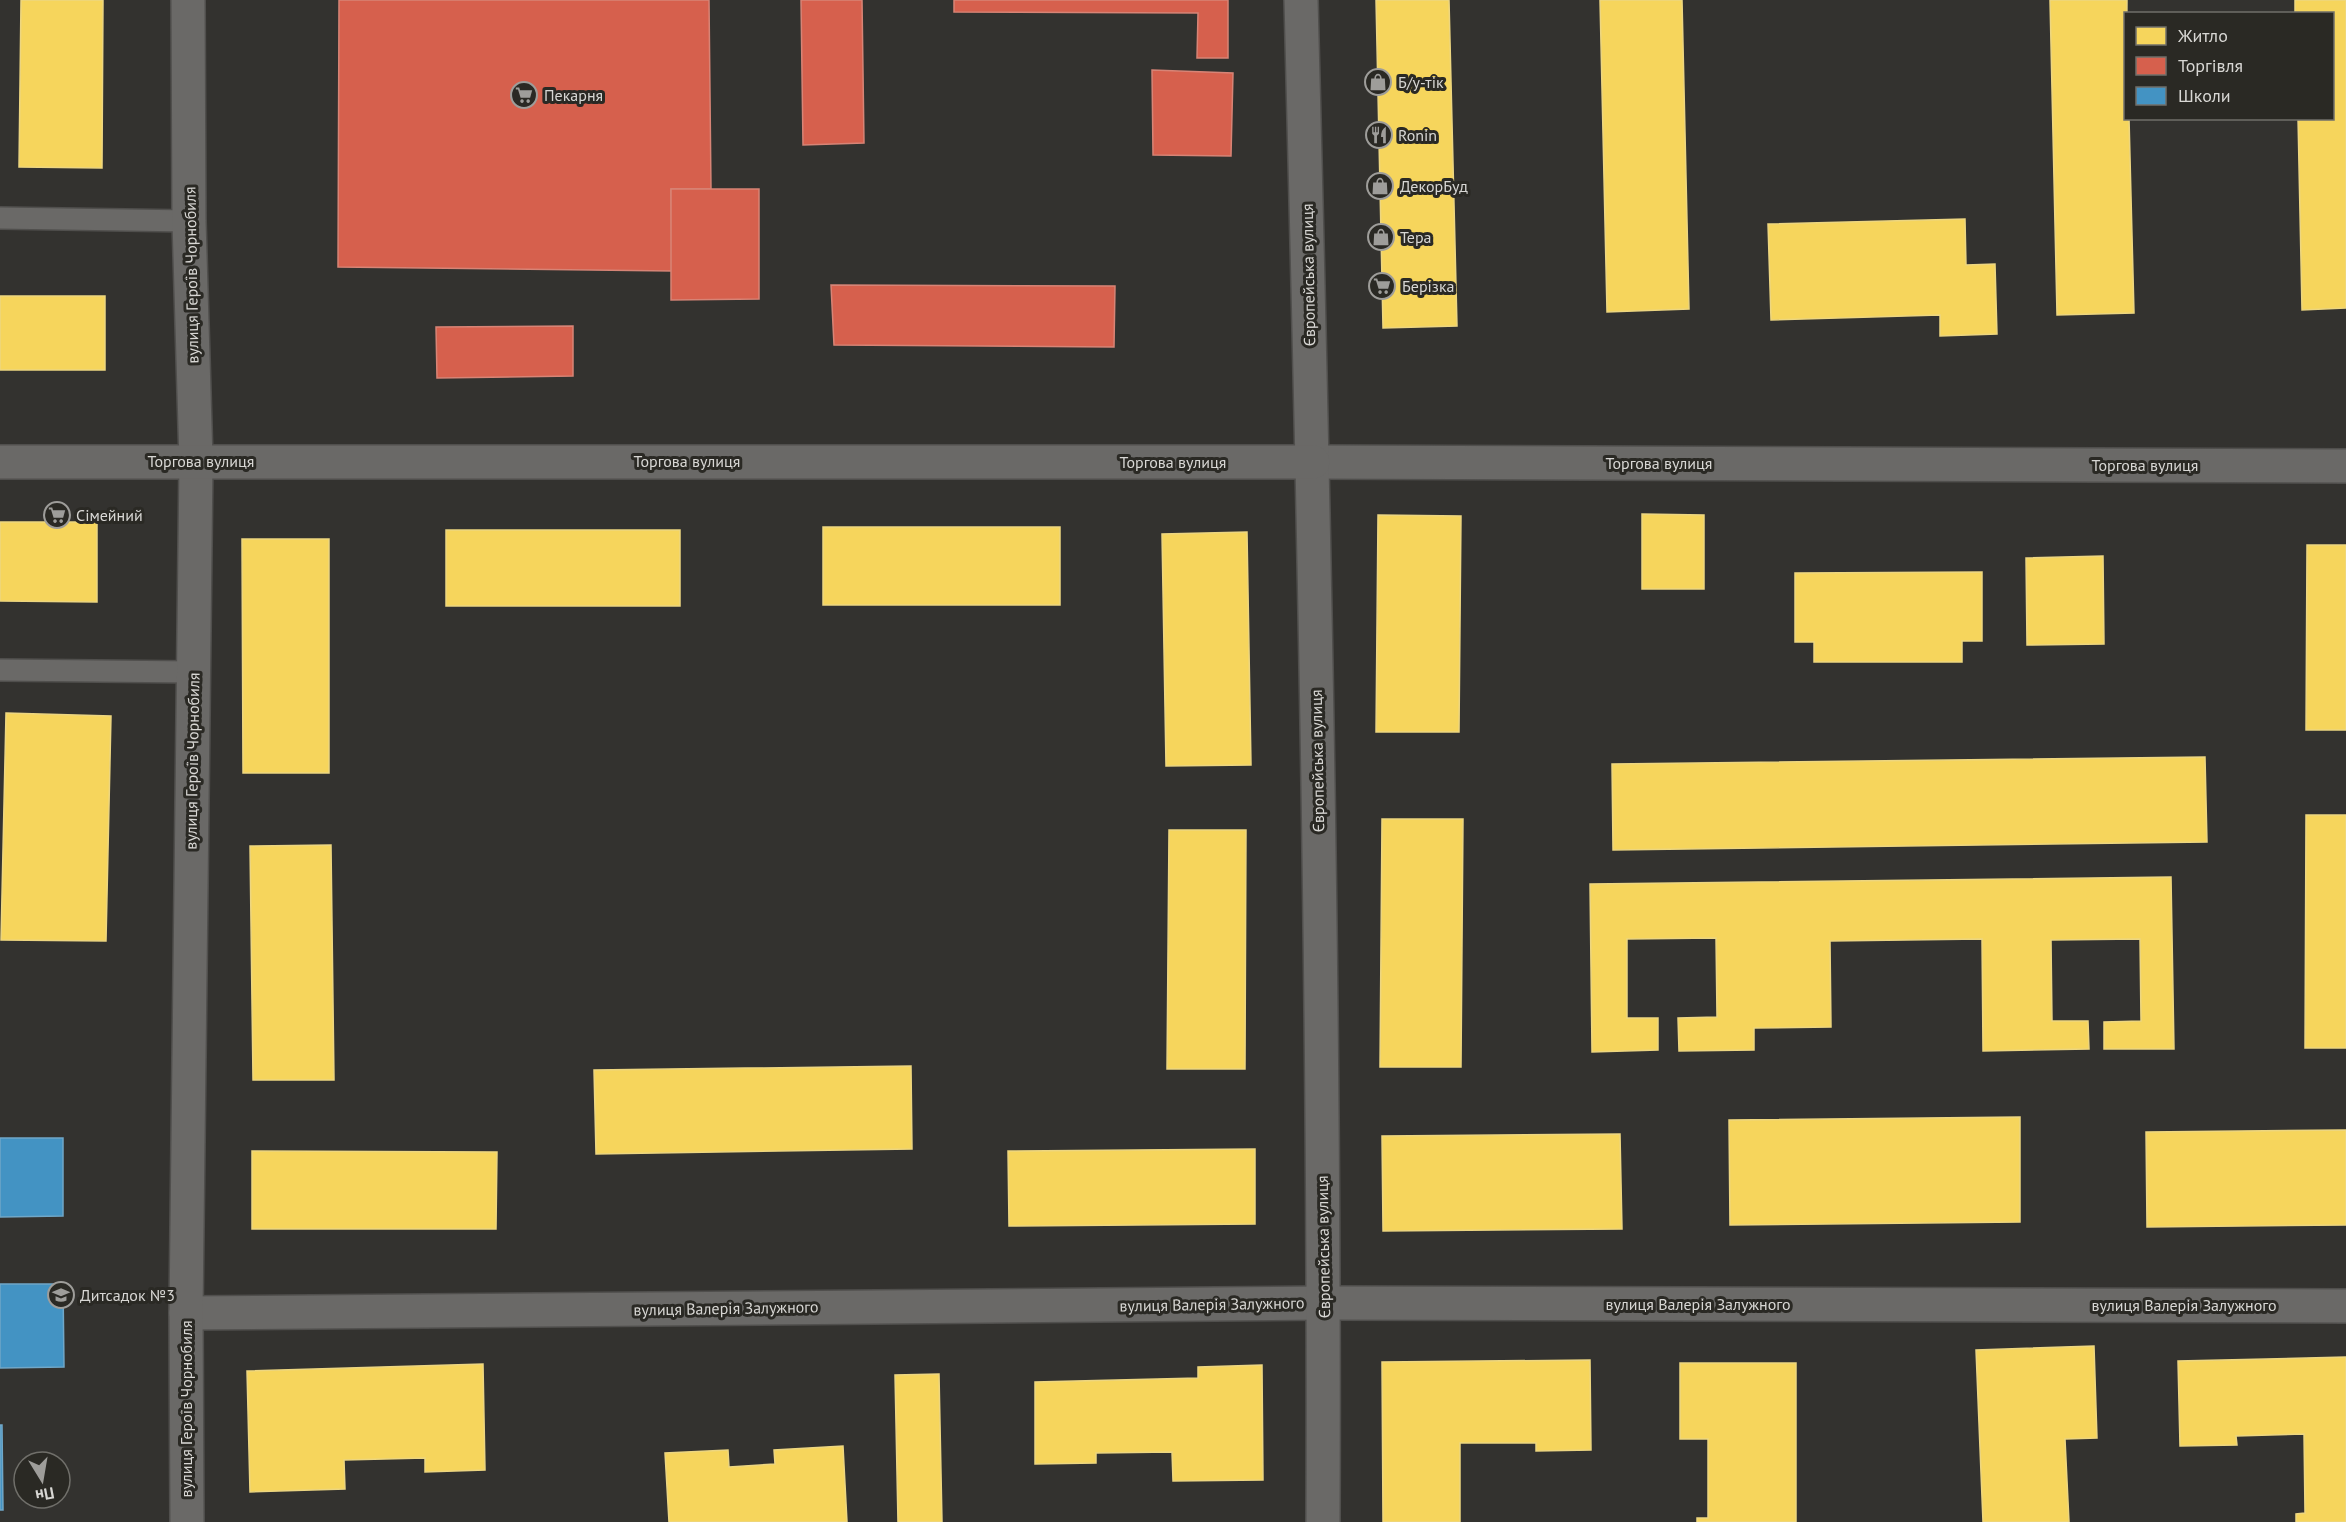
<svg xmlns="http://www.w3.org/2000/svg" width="2346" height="1522" viewBox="0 0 2346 1522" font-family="'PT Sans',sans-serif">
	<rect width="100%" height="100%" fill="#33322f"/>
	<!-- homes -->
	<g fill="#f6d55c" stroke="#edd680" stroke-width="1.5">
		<polygon points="21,0 103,0 102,168 19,167"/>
		<polygon points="1376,0 1449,0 1457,326 1383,328"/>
		<polygon points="1600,0 1682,0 1689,309 1607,312"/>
		<polygon points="2050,0 2127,0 2126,118 2129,118 2134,313 2057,315"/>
		<polygon points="2295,0 2346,0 2346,308 2302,310 2298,118 2332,118 2332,14 2295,14"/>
		<polygon points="1965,219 1966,265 1995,264 1997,334 1940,336 1940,315 1771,320 1768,224"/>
		<rect x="0" y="296" width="105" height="74"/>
		<polygon points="1642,514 1704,515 1704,589 1642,589"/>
		<polygon points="1378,515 1461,516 1459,732 1376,732"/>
		<polygon points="0,522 97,522 97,602 0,601"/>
		<rect x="823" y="527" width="237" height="78"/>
		<rect x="446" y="530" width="234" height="76"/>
		<polygon points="1247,532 1251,765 1166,766 1162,534"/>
		<polygon points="242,539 329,539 329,773 243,773"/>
		<polygon points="2307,545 2346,545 2346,730 2306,730"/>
		<polygon points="2103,556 2104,644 2027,645 2026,558"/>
		<polygon points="1982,572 1982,641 1962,641 1962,662 1814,662 1814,642 1795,642 1795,573"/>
		<polygon points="6,713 111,716 106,941 1,940"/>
		<polygon points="2205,757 2207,842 1613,850 1612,764"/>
		<polygon points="2306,815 2346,815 2346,1048 2305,1048"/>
		<polygon points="1382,819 1463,819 1461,1067 1380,1067"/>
		<polygon points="1169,830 1246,830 1245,1069 1167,1069"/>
		<polygon points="331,845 334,1080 253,1080 250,846"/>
		<polygon points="2171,877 2174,1049 2104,1049 2104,1022 2141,1021 2140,939 2051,940 2052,1021 2088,1021 2089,1049 1983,1051 1982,939 1830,941 1831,1027 1754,1028 1754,1050 1679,1051 1678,1018 1717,1017 1716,938 1627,939 1627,1018 1658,1018 1658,1050 1592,1052 1590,884"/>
		<polygon points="911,1066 912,1149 596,1154 594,1070"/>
		<polygon points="2020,1117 2020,1222 1730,1225 1729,1120"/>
		<polygon points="2346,1130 2346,1225 2147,1227 2146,1132"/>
		<polygon points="1620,1134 1622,1229 1383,1231 1382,1136"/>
		<polygon points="1255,1149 1255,1224 1009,1226 1008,1151"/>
		<polygon points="252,1151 497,1152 496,1229 252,1229"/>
		<polygon points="2094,1346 2097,1438 2065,1439 2069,1522 1983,1522 1976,1350"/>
		<polygon points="2346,1357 2346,1522 2296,1522 2296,1514 2305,1513 2304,1434 2236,1436 2237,1445 2180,1446 2178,1361"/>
		<polygon points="1590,1360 1591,1450 1536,1451 1536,1443 1460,1443 1460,1522 1383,1522 1382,1362"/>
		<polygon points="1680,1363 1796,1363 1796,1522 1697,1522 1697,1518 1708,1518 1708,1439 1680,1439"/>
		<polygon points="483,1364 485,1470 425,1472 425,1458 344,1460 345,1489 250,1492 247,1371"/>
		<polygon points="1262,1365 1263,1480 1173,1481 1172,1452 1096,1453 1096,1463 1035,1464 1035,1382 1198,1378 1198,1367"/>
		<polygon points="939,1374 942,1522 898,1522 895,1375"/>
		<polygon points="843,1446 847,1522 669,1522 665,1453 728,1450 729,1467 775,1464 774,1450"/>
	</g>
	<!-- shops -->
	<g fill="#d6604d" stroke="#d78476" stroke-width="1.5">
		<polygon points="339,0 709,0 711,189 671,189 672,271 338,267"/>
		<polygon points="801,0 862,0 864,143 803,145"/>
		<polygon points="954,0 1228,0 1228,58 1197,58 1198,13 954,12"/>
		<polygon points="1152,70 1233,73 1231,156 1153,155"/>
		<polygon points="671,189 759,189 759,299 671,300"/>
		<polygon points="831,285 1115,286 1114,347 834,345"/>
		<polygon points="573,326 573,376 437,378 436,327"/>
	</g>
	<!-- schools -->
	<g fill="#4393c3" stroke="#70a7c8" stroke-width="1.5">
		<polygon points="0,1138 63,1138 63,1216 0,1217"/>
		<polygon points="0,1284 63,1284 64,1367 0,1368"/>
		<polygon points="0,1425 2,1425 3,1510 0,1510"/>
	</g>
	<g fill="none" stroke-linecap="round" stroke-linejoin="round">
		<defs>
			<g id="service">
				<polyline points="0,218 189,221"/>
				<polyline points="0,670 193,672"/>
			</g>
			<g id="minor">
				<polyline points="1313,462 2346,466"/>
				<polyline points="186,1313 1324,1303 2346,1306"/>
				<polyline points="187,1522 186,1313 196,461 189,221 188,0"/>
			</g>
			<g id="tertiary">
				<path d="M1301 0C1314 507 1325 1015 1323 1522"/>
				<polyline points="0,462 1313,462"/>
			</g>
		</defs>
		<!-- service casing -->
		<use href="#service" stroke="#504f4d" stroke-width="24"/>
		<!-- minor casing -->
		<use href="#minor" stroke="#504f4d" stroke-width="36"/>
		<!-- tertiary casing -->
		<use href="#tertiary" stroke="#504f4d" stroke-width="36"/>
		<!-- service -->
		<use href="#service" stroke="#6a6967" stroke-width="21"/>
		<!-- minor -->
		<use href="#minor" stroke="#6a6967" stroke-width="33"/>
		<!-- tertiary -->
		<use href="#tertiary" stroke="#6a6967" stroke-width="33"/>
	</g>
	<!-- icons -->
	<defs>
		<symbol id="shop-ring" viewBox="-11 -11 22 22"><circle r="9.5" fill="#2a2924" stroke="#9e9d9a" stroke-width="1.5"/><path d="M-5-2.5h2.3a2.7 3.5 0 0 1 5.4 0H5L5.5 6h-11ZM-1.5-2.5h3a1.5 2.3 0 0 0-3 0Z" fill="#9e9d9a"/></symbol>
		<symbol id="supermarket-ring" viewBox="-11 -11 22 22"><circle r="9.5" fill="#2a2924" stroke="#9e9d9a" stroke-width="1.5"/><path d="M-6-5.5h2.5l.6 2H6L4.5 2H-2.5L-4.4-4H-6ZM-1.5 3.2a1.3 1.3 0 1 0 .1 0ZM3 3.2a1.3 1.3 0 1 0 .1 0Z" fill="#9e9d9a"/></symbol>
		<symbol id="restaurant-ring" viewBox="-11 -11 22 22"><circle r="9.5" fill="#2a2924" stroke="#9e9d9a" stroke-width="1.5"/><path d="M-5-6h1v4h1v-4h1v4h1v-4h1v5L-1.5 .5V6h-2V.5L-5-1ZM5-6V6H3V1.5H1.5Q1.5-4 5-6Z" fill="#9e9d9a"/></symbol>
		<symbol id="school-ring" viewBox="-11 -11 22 22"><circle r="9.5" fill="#2a2924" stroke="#9e9d9a" stroke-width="1.5"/><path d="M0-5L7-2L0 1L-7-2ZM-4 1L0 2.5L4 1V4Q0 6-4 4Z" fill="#9e9d9a"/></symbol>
	</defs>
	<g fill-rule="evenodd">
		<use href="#shop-ring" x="1363" y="67" width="30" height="30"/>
		<use href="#supermarket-ring" x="509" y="80" width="30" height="30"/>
		<use href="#restaurant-ring" x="1364" y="120" width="30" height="30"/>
		<use href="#shop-ring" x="1365" y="171" width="30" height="30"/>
		<use href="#shop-ring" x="1366" y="222" width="30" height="30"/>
		<use href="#supermarket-ring" x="1367" y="271" width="30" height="30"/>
		<use href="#supermarket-ring" x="42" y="500" width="30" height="30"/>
		<use href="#school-ring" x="46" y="1280" width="30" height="30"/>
	</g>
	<g text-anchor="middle" stroke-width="6" stroke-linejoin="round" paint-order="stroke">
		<!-- poi labels -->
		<g font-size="16" fill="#d8d7d4" stroke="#2a2924" text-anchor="start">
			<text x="1398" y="88">Б/у-тік</text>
			<text x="544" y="101">Пекарня</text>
			<text x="1398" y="141">Ronin</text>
			<text x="1400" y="192">ДекорБуд</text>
			<text x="1400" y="243">Тера</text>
			<text x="1402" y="292">Берізка</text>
			<text x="76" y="521">Сімейний</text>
			<text x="80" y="1301">Дитсадок №3</text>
		</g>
		<!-- street labels -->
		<g font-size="16" fill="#d8d7d4" stroke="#2a2924">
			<text transform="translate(191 275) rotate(-91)" y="6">вулиця Героїв Чорнобиля</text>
			<text transform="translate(1308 275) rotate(-91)" y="6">Європейська вулиця</text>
			<text x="201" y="467">Торгова вулиця</text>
			<text x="687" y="467">Торгова вулиця</text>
			<text x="1173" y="468">Торгова вулиця</text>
			<text x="1659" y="469">Торгова вулиця</text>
			<text x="2145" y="471">Торгова вулиця</text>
			<text transform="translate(192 761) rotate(-89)" y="6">вулиця Героїв Чорнобиля</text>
			<text transform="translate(1317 761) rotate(-91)" y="6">Європейська вулиця</text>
			<text transform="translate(1323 1247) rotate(-91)" y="6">Європейська вулиця</text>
			<text transform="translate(1212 1304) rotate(-1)" y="6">вулиця Валерія Залужного</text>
			<text x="1698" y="1310">вулиця Валерія Залужного</text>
			<text x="2184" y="1311">вулиця Валерія Залужного</text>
			<text transform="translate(726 1308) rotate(-1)" y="6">вулиця Валерія Залужного</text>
			<text transform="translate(186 1409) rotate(-90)" y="6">вулиця Героїв Чорнобиля</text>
		</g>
	</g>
	<!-- legend -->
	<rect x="2124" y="12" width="210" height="108" fill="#2a2924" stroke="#706f6a" stroke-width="1.5"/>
	<rect x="2136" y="27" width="30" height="18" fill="#f6d55c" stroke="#706f6a" stroke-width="1.5"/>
	<text x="2178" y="42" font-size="18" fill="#d8d7d4">Житло</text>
	<rect x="2136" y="57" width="30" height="18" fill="#d6604d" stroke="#706f6a" stroke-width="1.5"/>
	<text x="2178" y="72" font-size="18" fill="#d8d7d4">Торгівля</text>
	<rect x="2136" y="87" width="30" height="18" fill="#4393c3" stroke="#706f6a" stroke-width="1.5"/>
	<text x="2178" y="102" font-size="18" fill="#d8d7d4">Школи</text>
	<!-- north arrow -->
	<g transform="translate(42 1480) rotate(169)"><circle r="28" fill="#2a2924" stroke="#706f6a" stroke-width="1.5"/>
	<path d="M0-4.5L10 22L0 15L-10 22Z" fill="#9e9d9a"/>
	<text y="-9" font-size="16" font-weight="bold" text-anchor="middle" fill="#d8d7d4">Пн</text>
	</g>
</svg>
